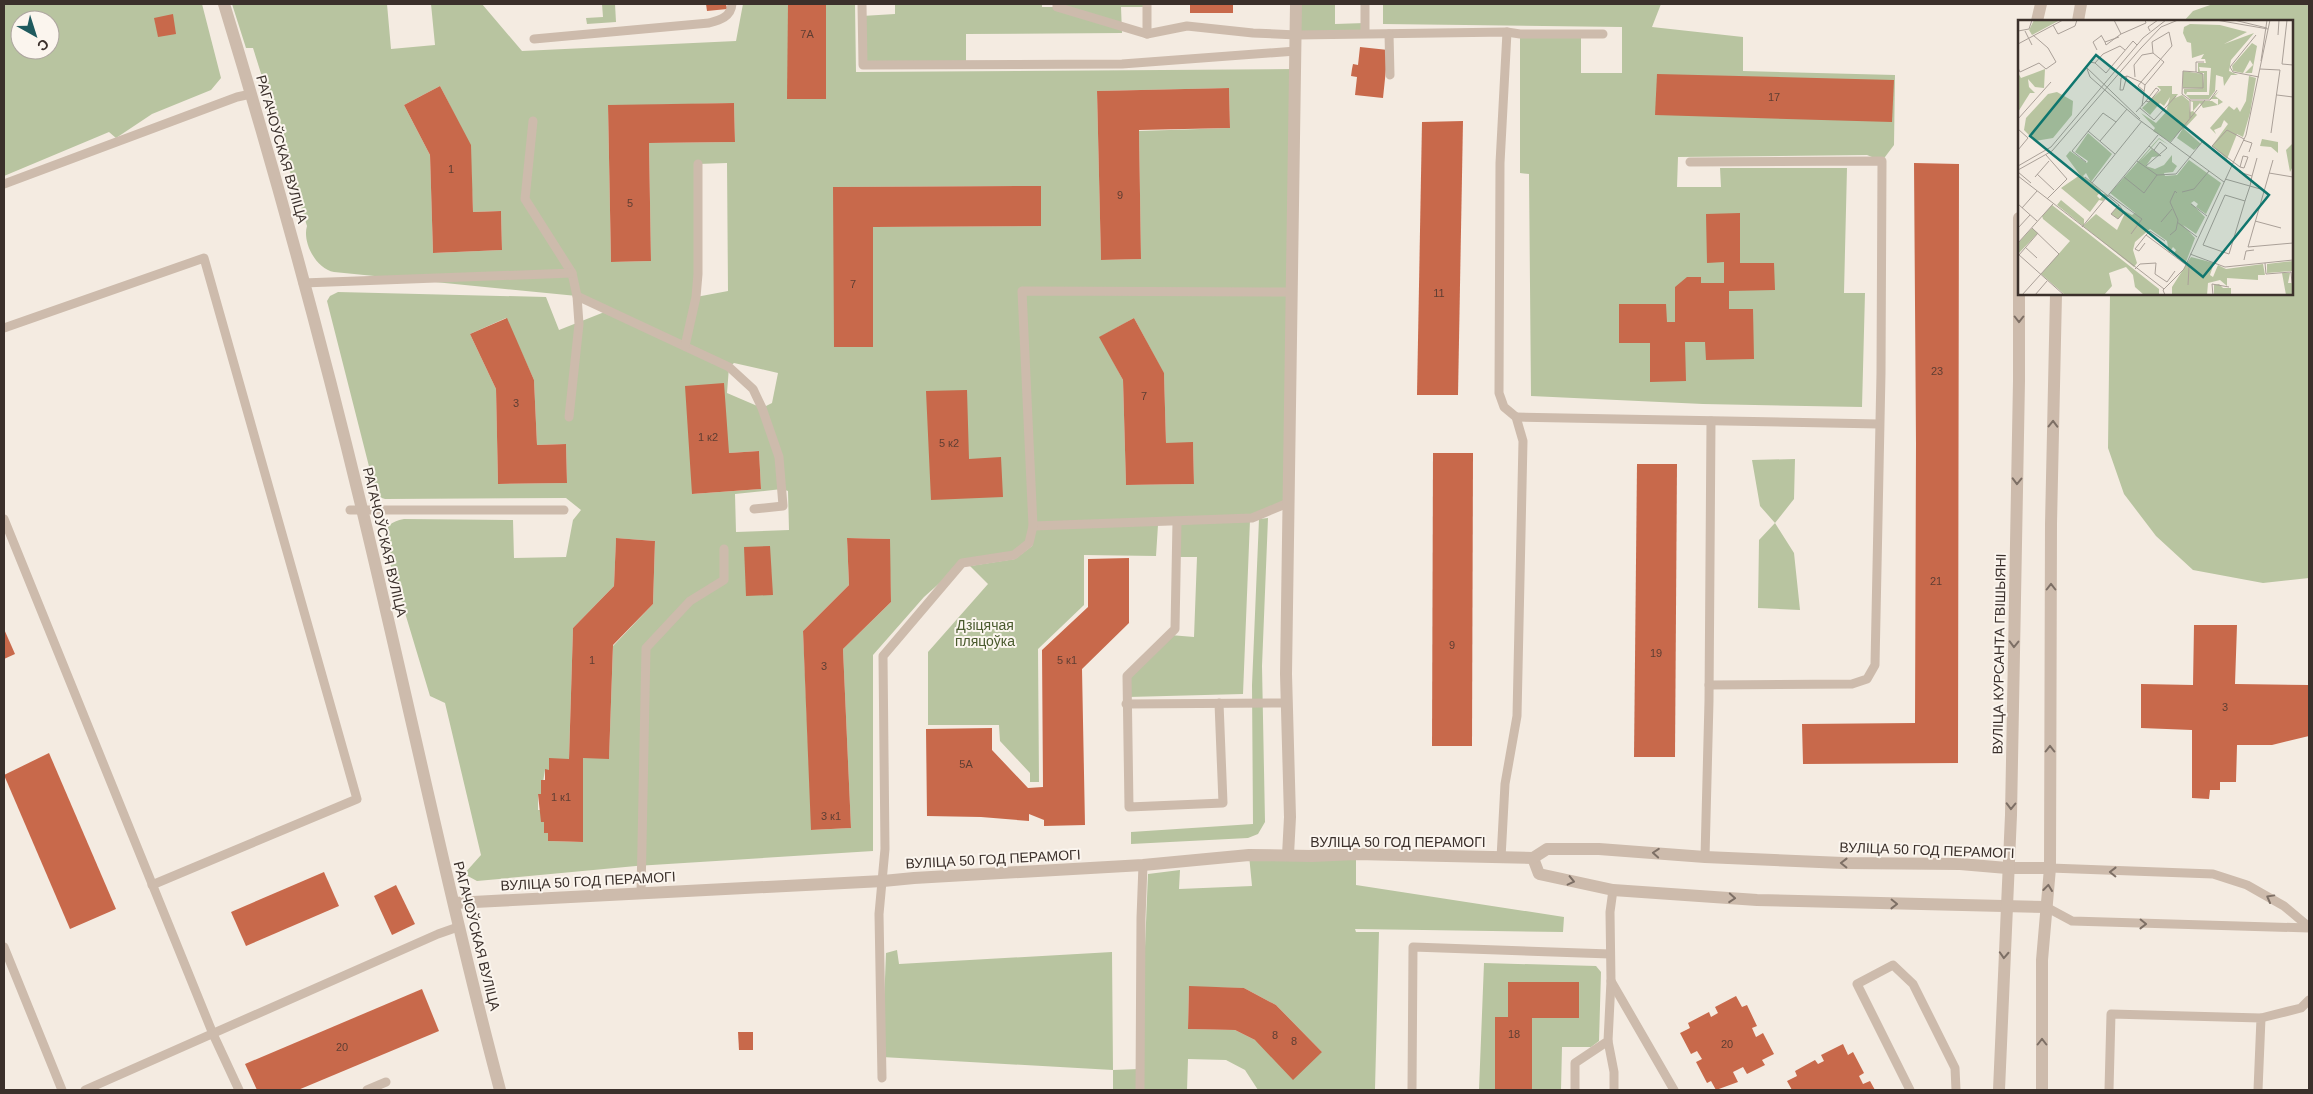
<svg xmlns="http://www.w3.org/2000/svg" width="2313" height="1094" viewBox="0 0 2313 1094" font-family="Helvetica,sans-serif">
	<rect width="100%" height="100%" fill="#f4ebe1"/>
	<!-- green -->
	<g fill="#b8c4a0" fill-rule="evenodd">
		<path d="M4 4H202L221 78 211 90 152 114 116 138 109 132 4 176ZM20 20H50V50H20Z"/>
		<path d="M232 4H387L391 49 435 45 431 4H482L522 51 736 41 743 4H788V99H826V4H855L856 72 1296 69 1288 503 1252 518 1034 526 1029 543 1014 555 962 563 924 597 873 655V851L636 866 477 881 464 874 481 855 445 703 430 696 384 543C383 529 390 521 404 519L513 520 514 558 566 557 573 520 581 510 566 498 385 499 379 497 375 490 327 301 330 296 338 292 546 297 559 330 607 311 577 296 334 272C316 269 302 242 307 226L285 156 286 153 253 48H246ZM440 86 470 145 473 212 501 211 502 250 433 253 430 155 404 105ZM1229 88 1230 128 1139 131 1141 259 1101 260 1097 91ZM734 103 735 142 649 143 651 261 611 262 608 106ZM727 163 728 291 696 297 698 164ZM1041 186V226L873 227V347H834V187ZM506 318 534 380 537 445 566 444 567 483 498 484 496 389 470 334ZM1134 318 1164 374 1166 443H1193L1194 484 1126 485 1123 380 1100 337ZM734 363 778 373 772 403 762 408 727 393 729 367ZM759 451 761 489 692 494 729 453ZM782 489 788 491 789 530 736 532 735 494ZM616 538 655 541 653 604 613 646 609 758H569L573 628 614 586ZM847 538 889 539 891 602 843 649 851 828 812 830 803 631 849 585ZM549 759H583V842L548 841V833H544V822H541V810H538V794H541L545 770H549Z"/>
		<polygon points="602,4 615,4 616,22 587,24 586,18 603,17"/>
		<polygon points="895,4 1042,4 1042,7 1056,7 1057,4 1147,4 1147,7 1121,7 1122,33 966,34 966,65 863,65 862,16 895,14"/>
		<polygon points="1296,4 1335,4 1335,24 1365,23 1365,33 1297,35"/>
		<polygon points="1383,4 1661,4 1652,27 1743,37 1743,71 1895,75 1894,145 1882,161 1867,155 1678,157 1677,187 1721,187 1720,168 1847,168 1844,293 1865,293 1862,407 1703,404 1531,396 1529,174 1520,173 1520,34 1581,34 1581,73 1622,73 1622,27 1383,24"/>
		<polygon points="2213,4 2309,4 2309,578 2263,583 2193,570 2156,536 2124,494 2108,448 2110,294 2292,294 2292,21 2184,21 2193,11"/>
		<polygon points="1795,459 1794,499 1775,523 1794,553 1800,610 1758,608 1759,540 1775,523 1760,506 1752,460"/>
		<polygon points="1268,518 1262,666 1265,822 1258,834 1248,838 1131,844 1131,832 1253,824 1252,685 1259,519"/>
		<polygon points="1250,520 1243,694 1128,697 1128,677 1170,635 1194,637 1197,557 1177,557 1178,522"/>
		<polygon points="1158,525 1156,556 1084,555 1084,605 1038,649 1039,782 1030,782 1030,773 1000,741 999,725 928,725 928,652 988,584 970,566 1015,559 1032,546 1036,529"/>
		<path d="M1356 854V885L1564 917 1563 932 1355 929 1356 932H1379L1375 1089 1402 1090H1258L1245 1070 1226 1060 1188 1059 1187 1090H1113V1070L882 1057 886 953 897 950 899 964 1112 952 1113 1070 1140 1069 1148 874 1180 870 1179 889 1252 886 1249 855ZM1189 987 1244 988 1276 1005 1322 1052 1255 1040 1235 1030 1188 1029Z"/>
		<polygon points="1484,963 1596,966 1601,972 1599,1041 1591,1047 1562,1047 1561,1090 1532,1090 1532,1018 1579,1018 1579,982 1508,982 1508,1017 1495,1018 1495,1090 1479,1090"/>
	</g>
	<!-- building -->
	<g fill="#c8694b">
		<polygon points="706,4 726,4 727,9 707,11"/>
		<polygon points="788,4 826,4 826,99 787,99"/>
		<rect x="1190" y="4" width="43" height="9"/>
		<polygon points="173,14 176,34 158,37 154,18"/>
		<polygon points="1360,47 1388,50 1383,98 1355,95 1357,77 1351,76 1352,69 1353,64 1358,65"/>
		<polygon points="1657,74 1894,80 1892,122 1655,115"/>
		<polygon points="440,86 471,145 473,212 501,211 502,250 433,253 430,155 404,105"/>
		<polygon points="1229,88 1230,128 1139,130 1141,259 1101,260 1097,91"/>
		<polygon points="734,103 735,142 649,143 651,261 611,262 608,105"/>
		<polygon points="1463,121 1458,395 1417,395 1422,122"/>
		<polygon points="1914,163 1959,164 1958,763 1803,764 1802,724 1915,723 1916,443"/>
		<polygon points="1041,186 1041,226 873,227 873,347 834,347 833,187"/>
		<polygon points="1740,213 1740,263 1774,263 1775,290 1729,291 1729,309 1753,309 1754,359 1706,360 1705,342 1685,342 1686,381 1650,382 1650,343 1619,343 1619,304 1666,304 1667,322 1675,322 1675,287 1687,277 1701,277 1701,283 1724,283 1724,262 1707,263 1706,214"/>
		<polygon points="507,318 534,380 537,445 566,444 567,483 498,484 496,389 470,334"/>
		<polygon points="1134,318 1164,373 1166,443 1193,442 1194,484 1126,485 1123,380 1099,337"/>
		<polygon points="724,383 729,453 759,451 761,489 692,494 685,386"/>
		<polygon points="967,390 969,459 1001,457 1003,497 931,500 926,391"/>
		<polygon points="1433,453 1473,453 1472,746 1432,746"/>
		<polygon points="1637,464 1677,464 1675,757 1634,757"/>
		<polygon points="616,538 655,541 653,604 613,645 609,759 583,758 583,842 548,841 548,833 544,833 544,822 541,822 538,794 541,794 541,780 545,780 545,769 549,770 549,758 569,759 573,628 614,586"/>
		<polygon points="847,538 890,539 891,602 843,649 851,828 811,830 803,631 849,585"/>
		<polygon points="770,546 773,595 746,596 744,547"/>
		<polygon points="1129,558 1129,623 1082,669 1085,825 1044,826 1044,820 1029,814 1029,821 981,817 927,816 926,729 992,728 992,750 1028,788 1043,787 1042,650 1088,607 1088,559"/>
		<polygon points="2194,625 2237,625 2235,684 2309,685 2309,736 2272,745 2237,745 2236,782 2220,782 2220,790 2210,790 2209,799 2192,798 2192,730 2141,728 2141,684 2193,685"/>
		<polygon points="4,629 15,654 4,659"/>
		<polygon points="49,753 116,909 70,929 4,775"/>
		<polygon points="324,872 339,906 246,946 231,912"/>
		<polygon points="396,885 415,924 392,935 374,896"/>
		<polygon points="1508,982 1579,982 1579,1018 1532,1018 1532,1090 1495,1090 1495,1017 1508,1017"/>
		<polygon points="1189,986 1244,988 1276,1005 1322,1052 1293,1080 1255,1040 1235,1030 1188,1029"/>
		<polygon points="422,989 439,1031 298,1090 257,1090 245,1064"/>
		<polygon points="1736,996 1742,1007 1747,1005 1757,1026 1752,1028 1756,1037 1763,1033 1774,1054 1762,1060 1765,1065 1747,1074 1743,1067 1733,1072 1738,1082 1716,1090 1711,1081 1707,1083 1696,1062 1702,1059 1697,1051 1691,1054 1680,1033 1690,1028 1688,1023 1709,1012 1711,1017 1718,1013 1715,1007"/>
		<polygon points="738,1032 753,1032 753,1050 739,1050"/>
		<polygon points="1843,1044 1848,1055 1853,1052 1864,1073 1859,1076 1863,1084 1870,1081 1875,1090 1792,1090 1787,1081 1797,1076 1795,1071 1815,1060 1818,1064 1824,1061 1821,1055"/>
	</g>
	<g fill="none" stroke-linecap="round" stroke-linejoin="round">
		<!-- service -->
		<g stroke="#cdbbac" stroke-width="9">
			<polyline points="862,4 863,65 1122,64 1296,51"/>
			<polyline points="1057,4 1057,7 1147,34 1187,26 1253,33 1297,35 1507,32 1520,34 1603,34"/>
			<polyline points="1365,33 1365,4"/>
			<polyline points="1147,34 1147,4"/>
			<polyline points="1389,34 1390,75"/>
			<path d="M534 39 709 23C720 20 731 17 732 4"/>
			<polyline points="533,121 525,199 572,273 577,296 729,367 753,389 762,408 779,457 783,506 754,509"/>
			<polyline points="1690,162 1882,161 1881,373 1875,665 1867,679 1852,684 1709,685"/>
			<polyline points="4,184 237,97 251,94"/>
			<polyline points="303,283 572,273"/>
			<polyline points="4,328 204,258 357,799 152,885"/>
			<polyline points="685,346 696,297 698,274 698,164"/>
			<polyline points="569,417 579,324 577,296"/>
			<polyline points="1516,417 1879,424"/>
			<polyline points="350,510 564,510"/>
			<polyline points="4,519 213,1034 239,1090"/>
			<polyline points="1177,521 1175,629 1127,676 1129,807 1223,803 1219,703"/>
			<polyline points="1033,526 1252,518 1288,503"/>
			<polyline points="1126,704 1286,703"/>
			<polyline points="1705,857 1709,701 1711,421"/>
			<polyline points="1501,858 1505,784 1517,716 1523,441 1516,417 1504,407 1499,393 1500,163 1507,32"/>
			<polyline points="2050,868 2213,874 2247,885 2284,906 2309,927"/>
			<polyline points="641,893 646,648 690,601 724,580 724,549"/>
			<polyline points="2046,907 2072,921 2309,928"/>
			<polyline points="4,947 62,1090"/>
			<polyline points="1611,981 1674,1090"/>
			<polyline points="2261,1018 2301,1008 2309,1000"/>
			<polyline points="1608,1041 1614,1072 1614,1090"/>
			<polyline points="882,1078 879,914 885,849 883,656 962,563 1014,555 1029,543 1033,526 1022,291 1291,292"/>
			<polyline points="85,1090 438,934 458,927"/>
			<polyline points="367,1090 386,1082"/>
			<polyline points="1140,1090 1141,918 1143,865"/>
			<polyline points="1412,1090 1413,947 1610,954"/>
			<polyline points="1575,1090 1575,1063 1608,1041 1611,981 1610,912 1613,890"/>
			<polyline points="1910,1090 1857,984 1893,965 1913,984 1955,1068 1956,1090"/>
			<polyline points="2109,1090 2111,1014 2261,1018 2258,1090"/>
		</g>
		<!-- minor -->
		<g stroke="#cdbbac" stroke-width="12">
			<polyline points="2037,21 2041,4"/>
			<polyline points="2078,21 2081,4"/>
			<polyline points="1288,855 1290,817 1286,674 1296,4"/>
			<polyline points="1533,858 1539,874 1613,890 1757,900 2046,907"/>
			<polyline points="454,903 883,881 914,878 1143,865 1249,855 1312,856 1356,854 1533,858 1547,849 1599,849 1705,857 1843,863 1960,864 2007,868 2050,868"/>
			<polyline points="1999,1090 2011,815 2019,381 2019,218"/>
			<polyline points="2042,1090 2042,960 2050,868 2051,524 2056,294"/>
		</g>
		<!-- tertiary -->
		<path stroke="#cdbbac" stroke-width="12" d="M224 4C275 171 321 339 362 509 409 703 449 898 500 1090"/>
	</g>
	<!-- one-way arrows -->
	<defs><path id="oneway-chevron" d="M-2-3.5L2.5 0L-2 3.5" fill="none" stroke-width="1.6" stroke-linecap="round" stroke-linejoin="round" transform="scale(1.25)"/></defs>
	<g stroke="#7d6f65">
		<use href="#oneway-chevron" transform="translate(2019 319) rotate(90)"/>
		<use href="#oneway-chevron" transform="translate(2053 424) rotate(-89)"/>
		<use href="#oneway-chevron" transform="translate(2017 481) rotate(91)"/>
		<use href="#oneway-chevron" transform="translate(2051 587) rotate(-90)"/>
		<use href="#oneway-chevron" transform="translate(2014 644) rotate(91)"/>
		<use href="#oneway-chevron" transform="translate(2050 749) rotate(-90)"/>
		<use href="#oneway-chevron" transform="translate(2011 806) rotate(91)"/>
		<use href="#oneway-chevron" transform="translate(1656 853) rotate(-176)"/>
		<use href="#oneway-chevron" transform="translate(1844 863) rotate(-179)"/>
		<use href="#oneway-chevron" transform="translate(2113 872) rotate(-179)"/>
		<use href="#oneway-chevron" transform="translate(1571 881) rotate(13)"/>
		<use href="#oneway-chevron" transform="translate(2048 888) rotate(-83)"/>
		<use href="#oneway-chevron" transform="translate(1732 898) rotate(4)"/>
		<use href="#oneway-chevron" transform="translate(2270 898) rotate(-151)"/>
		<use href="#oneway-chevron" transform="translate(1894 904) rotate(1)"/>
		<use href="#oneway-chevron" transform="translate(2143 924) rotate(1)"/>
		<use href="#oneway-chevron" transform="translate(2004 955) rotate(93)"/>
		<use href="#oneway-chevron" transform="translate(2042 1042) rotate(-90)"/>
	</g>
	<g text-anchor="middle" stroke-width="4" stroke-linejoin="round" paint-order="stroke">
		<!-- number labels -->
		<g font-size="11" fill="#5e3e33">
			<text x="807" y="38">7А</text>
			<text x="1774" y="101">17</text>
			<text x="451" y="173">1</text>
			<text x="1120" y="199">9</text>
			<text x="630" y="207">5</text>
			<text x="853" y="288">7</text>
			<text x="1439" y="297">11</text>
			<text x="1937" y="375">23</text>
			<text x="1144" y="400">7</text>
			<text x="516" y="407">3</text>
			<text x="708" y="441">1 к2</text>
			<text x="949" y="447">5 к2</text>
			<text x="1936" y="585">21</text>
			<text x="1452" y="649">9</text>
			<text x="1656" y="657">19</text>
			<text x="592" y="664">1</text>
			<text x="1067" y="664">5 к1</text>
			<text x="824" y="670">3</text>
			<text x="2225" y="711">3</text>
			<text x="966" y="768">5А</text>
			<text x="561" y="801">1 к1</text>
			<text x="831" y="820">3 к1</text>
			<text x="1514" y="1038">18</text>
			<text x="1275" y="1039">8</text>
			<text x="1294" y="1045">8</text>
			<text x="1727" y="1048">20</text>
			<text x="342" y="1051">20</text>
		</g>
		<!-- street labels -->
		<g font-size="14" fill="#3b302b" stroke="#fbf5ee">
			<text transform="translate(282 149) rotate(74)" y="5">РАГАЧОЎСКАЯ ВУЛІЦА</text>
			<text transform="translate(385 542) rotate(77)" y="5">РАГАЧОЎСКАЯ ВУЛІЦА</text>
			<text transform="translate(1999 654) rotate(-89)" y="5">ВУЛІЦА КУРСАНТА ГВІШЫЯНІ</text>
			<text x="1398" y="847">ВУЛІЦА 50 ГОД ПЕРАМОГІ</text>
			<text transform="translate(1927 850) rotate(2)" y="5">ВУЛІЦА 50 ГОД ПЕРАМОГІ</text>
			<text transform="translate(993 859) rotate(-3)" y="5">ВУЛІЦА 50 ГОД ПЕРАМОГІ</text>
			<text transform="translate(588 881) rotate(-3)" y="5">ВУЛІЦА 50 ГОД ПЕРАМОГІ</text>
			<text transform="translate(477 936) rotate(76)" y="5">РАГАЧОЎСКАЯ ВУЛІЦА</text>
		</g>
		<!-- park labels -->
		<g font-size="14" fill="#4a5a2e" stroke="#fbf5ee">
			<text x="985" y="630">Дзіцячая<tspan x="985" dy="16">пляцоўка</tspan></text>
		</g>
	</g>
	<!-- overview -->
	<g transform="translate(2018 20)">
		<rect width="275" height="275" fill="#f4ebe1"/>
		<path d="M16 0H42L14 15 11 10ZM172 4 202 5 229 12 206 24 236 13 213 40 211 51 220 55H213L206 66 205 57 198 55 197 71 191 79H172L166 73V69H186L165 68V51L185 54 186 64V53H180V43H188L187 39H183L186 34 174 38 173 23 169 22 165 13 166 7ZM181 47 193 48 191 75H168L169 72H189V51H182ZM234 23 239 26 234 53H227L235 45 232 40 225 53 215 51 214 46ZM27 49 26 68 17 67 10 59 11 67 17 73H12L0 92V53L3 58ZM231 56 238 58 232 93 225 117 219 114 209 139 194 126 210 104 206 100 203 107 196 110 198 114 192 108 211 86 216 90 219 87 222 92 228 81ZM139 66H154V74H160L157 78 164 75 171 81 172 92 175 91V82L172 81H194L200 85V79H192L201 71 197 76 205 82 200 85 185 88 182 83 175 91 179 95 166 109 183 124 176 130 159 118 165 108 152 122 135 111 137 108 123 93 138 103 148 92 152 77 146 86 142 83 132 95 124 88 143 70ZM39 72 55 81 54 95 35 118 17 121 6 110 8 98 30 74ZM70 113 94 134 73 162 68 153 65 156 83 171 79 176 82 179 86 174 90 175 85 181 81 180 72 192 43 168 62 155 48 136 52 131 69 143 70 141 57 132ZM141 118 151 125 141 119 122 141 134 129 143 136 134 137 128 146 137 149 146 145 154 135V142L159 146 155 152 146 153 147 156 159 155 171 140 203 163 188 194 178 187 180 184 176 181 173 183 187 197 178 214 165 205 177 218 168 242 156 233 158 230 155 227 151 233 149 221 132 209 117 222 115 230 119 243 116 247 39 185 43 180 66 199V205L78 194 99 210 107 193 100 199 93 194 99 187 114 195 117 193 92 173ZM244 119 260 122V133L253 127 242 126ZM275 123V146L272 152 268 130ZM34 185 141 269V275H126L117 267 115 255 108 247 91 253 94 266 86 275H47L23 254 52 221 25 199 24 196ZM14 208 20 213 0 234V223ZM173 237 196 243 192 255 195 257 200 245 208 249 245 244 247 255H240V260L209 258V266L202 260 190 263 189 275H154V267ZM275 241V271L274 275H268L264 253H272L270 263H275L274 251 249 253V244ZM201 264 205 268H213V275H196V265Z" fill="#b8c4a0" fill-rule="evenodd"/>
		<path fill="none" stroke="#aaa098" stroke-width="1" d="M198 0 250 9M216 0 249 8M269 0 264 44 275 45M35 5 40 14 57 6 59 0M0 11 11 9 14 0M7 11 14 25M132 11 130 7 140 0M103 14 128 3 127 0M83 15 87 22 101 17M238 15 212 47 215 52 241 57M260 15 261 0M87 22 88 25 103 14 96 0M0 24 45 0M79 30 75 22 83 16M107 30 102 26 85 34 77 43 88 53 115 21 119 25M243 41 249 0M186 42H178V52L165 51 164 74 172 80H192L199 70M77 43 72 42 68 46 72 57 120 99 206 162M68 47 122 99M0 48 2 52 21 43 28 49 38 42 30 28 15 15M242 49 262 50 253 113M109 56 103 58 102 70H105L109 56 123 62 120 66 126 71M117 57 116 45 124 35 135 33 146 42 127 65 124 86M127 65 123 62 154 26 151 12 134 22 135 33M165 68H185V54L178 52M259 75 275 77M172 80V98M128 81 138 68M122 88 136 100 158 76M118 92 128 81 131 82 141 70 138 68M0 99 33 62M0 109 10 118 0 130M70 111 97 134M225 120 234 123 231 132M82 121 109 89M152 123 187 80M131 126 143 136M28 135 49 159 29 179M255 140 230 227 275 223M119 141 139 155 158 154 184 122M68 142 54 131 85 93 98 102M0 146 33 127 125 18 148 0M128 146 149 128 142 122 136 130M222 147 225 136 230 137 226 148 222 147 194 126 209 110 226 119M0 150 34 131 123 28 143 7 160 0M0 152 13 163M221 152 234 156 232 166 227 181 211 234 185 225 207 175 227 181M251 153 275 157M19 154 36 170M0 156 146 269M234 156 239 138M17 157 31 141M67 157 101 185 106 192 100 199 93 194 101 185M106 157 126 173 139 155M207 159 246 170M74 163 124 101M164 172 176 169 191 151M91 175 124 199 113 214M0 184 19 201M173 184 189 196M4 188 19 171M237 201 263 208M143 202 154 189M159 202 179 217M64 207 140 115M0 208 12 195M128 215 132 211 147 221M152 215 158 210 160 200 152 182 157 171 159 173M0 223 35 184M127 223 121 231 117 229 128 215 171 247 170 265M7 227 19 238M0 234 46 275M172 234 207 247 275 240M1 235 20 213M226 240 228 231 236 230M247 243 248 254 273 252 274 263M117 249 122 244 138 243 137 254 149 262 157 251M4 275 41 234 14 208M17 275 29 261M147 275 145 270 166 249 228 115 252 0M195 275 194 264 211 267"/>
		<path fill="#0f766e" fill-opacity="0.15" stroke="#0f766e" stroke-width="2.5" d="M78 35 251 175 185 257 12 116Z"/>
		<rect width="275" height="275" fill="none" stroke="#3b302b" stroke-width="2.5"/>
	</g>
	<!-- border -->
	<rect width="2313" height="1094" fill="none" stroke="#3b302b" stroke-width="10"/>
	<!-- north arrow -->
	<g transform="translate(35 35) rotate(141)"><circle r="24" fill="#fbf5ee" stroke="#aea6a0"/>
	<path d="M0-4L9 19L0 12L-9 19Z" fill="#1f5a5e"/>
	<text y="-8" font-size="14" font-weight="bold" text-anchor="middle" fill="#3b302b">С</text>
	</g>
</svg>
